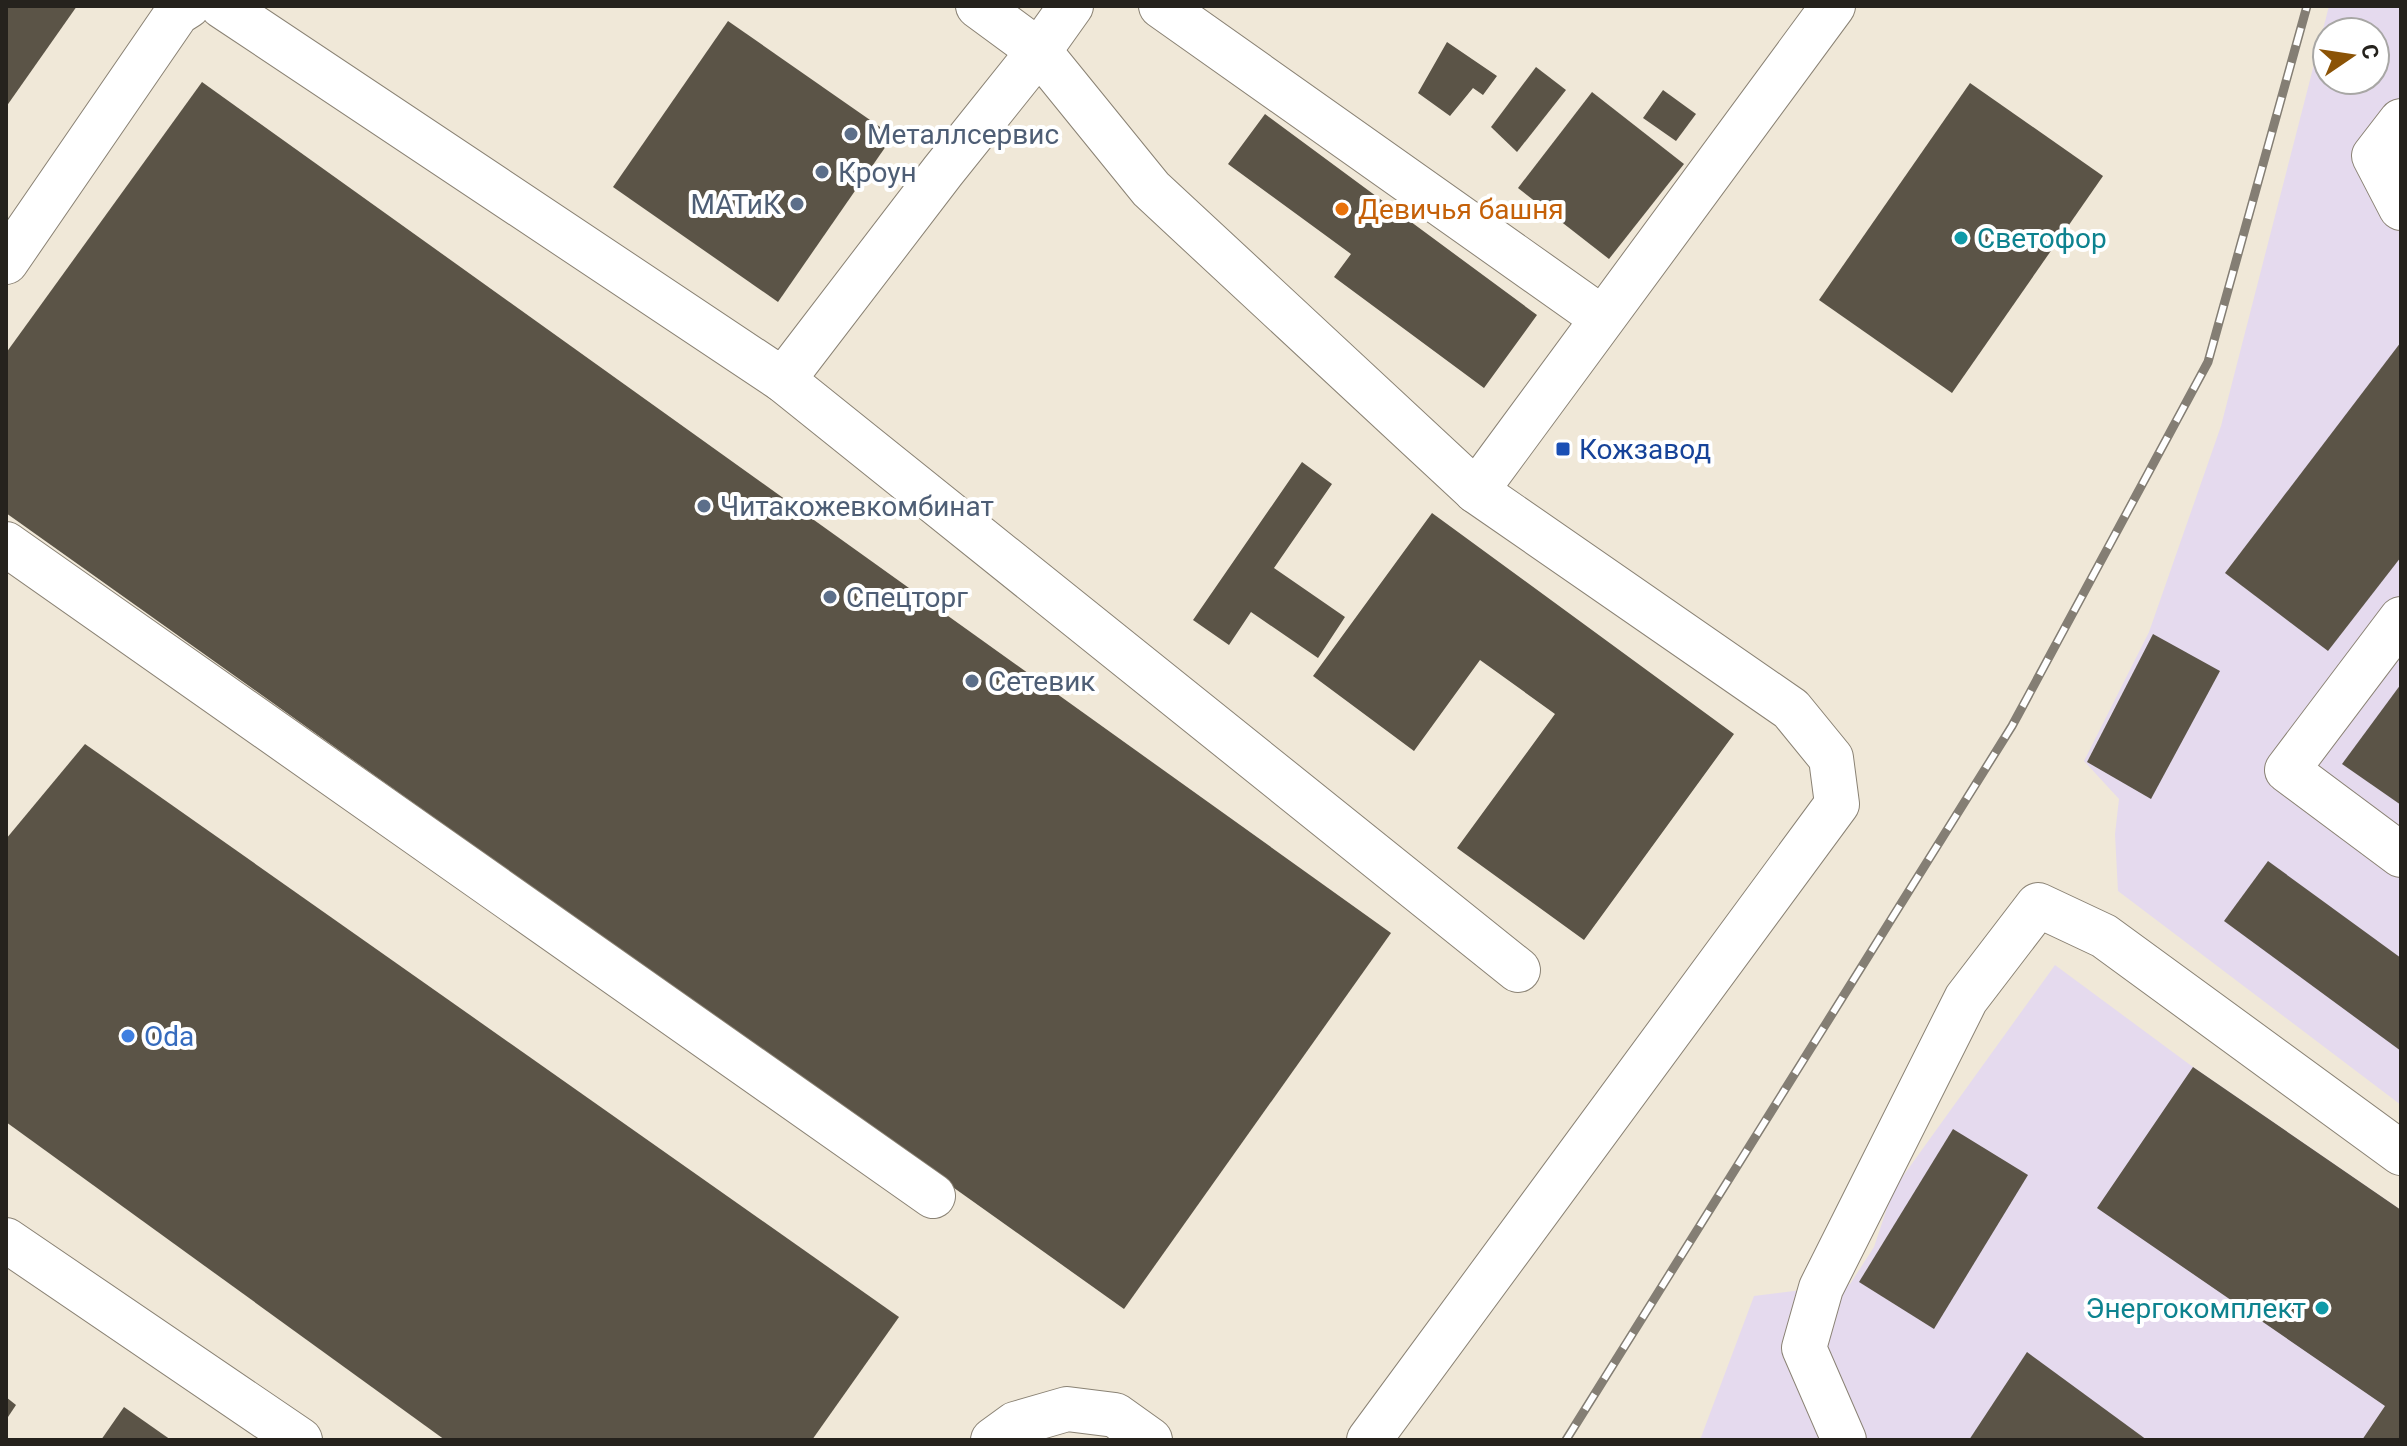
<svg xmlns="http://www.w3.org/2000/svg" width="2407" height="1446" viewBox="0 0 2407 1446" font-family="Roboto,sans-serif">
	<rect width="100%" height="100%" fill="#f0e8d8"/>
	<!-- commercial -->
	<g fill="#e5daee" fill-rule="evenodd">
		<path d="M2329 6H2401V1105L2118 891 2115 834 2119 799 2084 761 2149 632 2221 426ZM2327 32H2375V80H2327Z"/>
		<polygon points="2055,965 2193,1067 2401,1210 2401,1440 1700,1440 1754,1296 1850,1284 1874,1247 1893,1190"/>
	</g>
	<!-- building -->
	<g fill="#5b5447">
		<polygon points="6,6 77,6 6,107"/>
		<polygon points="728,21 893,136 778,302 613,187"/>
		<polygon points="1447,42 1497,76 1483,95 1473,88 1450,116 1418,93"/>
		<polygon points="1536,67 1566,90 1517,152 1491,127"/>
		<polygon points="202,82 1391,933 1124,1309 6,513 6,353"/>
		<polygon points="1970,83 2103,176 1952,393 1819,300"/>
		<polygon points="1663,90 1696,114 1676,141 1643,118"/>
		<polygon points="1592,92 1684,164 1609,259 1518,188"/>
		<polygon points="1265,114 1537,315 1484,388 1334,277 1351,254 1228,164"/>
		<polygon points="2401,342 2401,557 2328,651 2225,573"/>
		<polygon points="1302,462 1332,484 1274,568 1345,617 1318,658 1251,612 1229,645 1193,620"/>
		<polygon points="1432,513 1734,734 1584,940 1457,848 1555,714 1480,660 1414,751 1313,676"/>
		<polygon points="2153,634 2220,671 2151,799 2087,762"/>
		<polygon points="2401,684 2401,805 2342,764"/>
		<polygon points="85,744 899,1317 812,1440 445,1440 6,1122 6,839"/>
		<polygon points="2268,861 2401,958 2401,1051 2224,921"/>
		<polygon points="2193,1067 2401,1210 2401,1440 2362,1440 2385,1406 2097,1208"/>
		<polygon points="1953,1129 2028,1175 1934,1329 1859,1282"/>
		<polygon points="2027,1352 2147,1440 1969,1440"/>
		<polygon points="6,1397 16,1405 6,1420"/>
		<polygon points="124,1407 171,1440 101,1440"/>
	</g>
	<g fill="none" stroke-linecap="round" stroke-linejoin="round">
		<defs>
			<g id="minor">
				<polyline points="222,6 783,380 943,171 1039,51 1071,6"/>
				<polyline points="978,6 1039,51 1151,189 1476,491 1791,709 1831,758 1837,804 1369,1440"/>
				<polyline points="1161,6 1602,318"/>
				<polyline points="2401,121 2374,156 2401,208"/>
				<polyline points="6,262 177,13 188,6"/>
				<polyline points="783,380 1518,970"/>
				<polyline points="1476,491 1833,6"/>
				<polyline points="6,544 933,1196"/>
				<polyline points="2401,619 2287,770 2401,855"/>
				<polyline points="6,1240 300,1440"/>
				<polyline points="993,1440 1015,1424 1067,1409 1115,1415 1150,1440"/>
				<polyline points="1844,1440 1804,1348 1821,1288 1966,999 2038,905 2104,936 2401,1153"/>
			</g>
		</defs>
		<!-- minor casing -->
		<use href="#minor" stroke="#8a8274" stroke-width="46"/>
		<!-- minor -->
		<use href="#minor" stroke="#fff" stroke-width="44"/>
		<defs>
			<polyline id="rail" points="1566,1440 2012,726 2208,362 2307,6"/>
		</defs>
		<!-- rail casing -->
		<use href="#rail" stroke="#847e74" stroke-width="9"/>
		<!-- rail -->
		<use href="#rail" stroke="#fff" stroke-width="6" stroke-dasharray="18" stroke-linecap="butt"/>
	</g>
	<!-- markers -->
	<g fill="#5c6f8a" stroke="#fff" stroke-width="3">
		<circle cx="851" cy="134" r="8"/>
		<circle cx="822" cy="172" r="8"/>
		<circle cx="797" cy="204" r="8"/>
		<circle cx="704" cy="506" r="8"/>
		<circle cx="830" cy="597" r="8"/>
		<circle cx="972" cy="681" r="8"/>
	</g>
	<circle fill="#e8710a" stroke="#fff" stroke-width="3" cx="1342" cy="209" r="8"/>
	<g fill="#0f9aa8" stroke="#fff" stroke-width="3">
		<circle cx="1961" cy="238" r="8"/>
		<circle cx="2322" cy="1308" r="8"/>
	</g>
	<rect fill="#1a4fb4" stroke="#fff" stroke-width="3" x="1555" y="441" width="16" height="16" rx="4"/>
	<circle fill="#3f7fe0" stroke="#fff" stroke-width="3" cx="128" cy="1036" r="8"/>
	<g text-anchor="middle" stroke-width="8" stroke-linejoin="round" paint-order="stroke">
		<!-- service labels -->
		<g font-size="28" fill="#4e5e75" stroke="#fff" text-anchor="start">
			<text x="867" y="144">Металлсервис</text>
			<text x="838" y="182">Кроун</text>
			<text x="781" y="214" text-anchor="end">МАТиК</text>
			<text x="720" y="516">Читакожевкомбинат</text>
			<text x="846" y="607">Спецторг</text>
			<text x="988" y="691">Сетевик</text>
		</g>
		<!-- food labels -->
		<g font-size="28" fill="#c56008" stroke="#fff" text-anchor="start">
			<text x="1358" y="219">Девичья башня</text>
		</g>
		<!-- culture labels -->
		<g font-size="28" fill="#0d838f" stroke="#fff" text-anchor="start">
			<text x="1977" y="248">Светофор</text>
			<text x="2306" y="1318" text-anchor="end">Энергокомплект</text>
		</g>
		<!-- transit labels -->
		<g font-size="28" fill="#164399" stroke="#fff" text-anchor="start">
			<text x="1579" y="459">Кожзавод</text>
		</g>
		<!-- shop labels -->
		<g font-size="28" fill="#366cbe" stroke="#fff" text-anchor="start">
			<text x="144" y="1046">Oda</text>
		</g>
	</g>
	<!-- border -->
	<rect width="2407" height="1446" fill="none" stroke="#25221d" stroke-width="16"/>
	<!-- north arrow -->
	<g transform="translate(2351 56) rotate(77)"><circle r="38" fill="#ffffff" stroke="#a8a7a5" stroke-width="2"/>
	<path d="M0-6L14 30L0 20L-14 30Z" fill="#8b5306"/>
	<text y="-12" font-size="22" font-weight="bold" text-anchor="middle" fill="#25221d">С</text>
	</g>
</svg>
